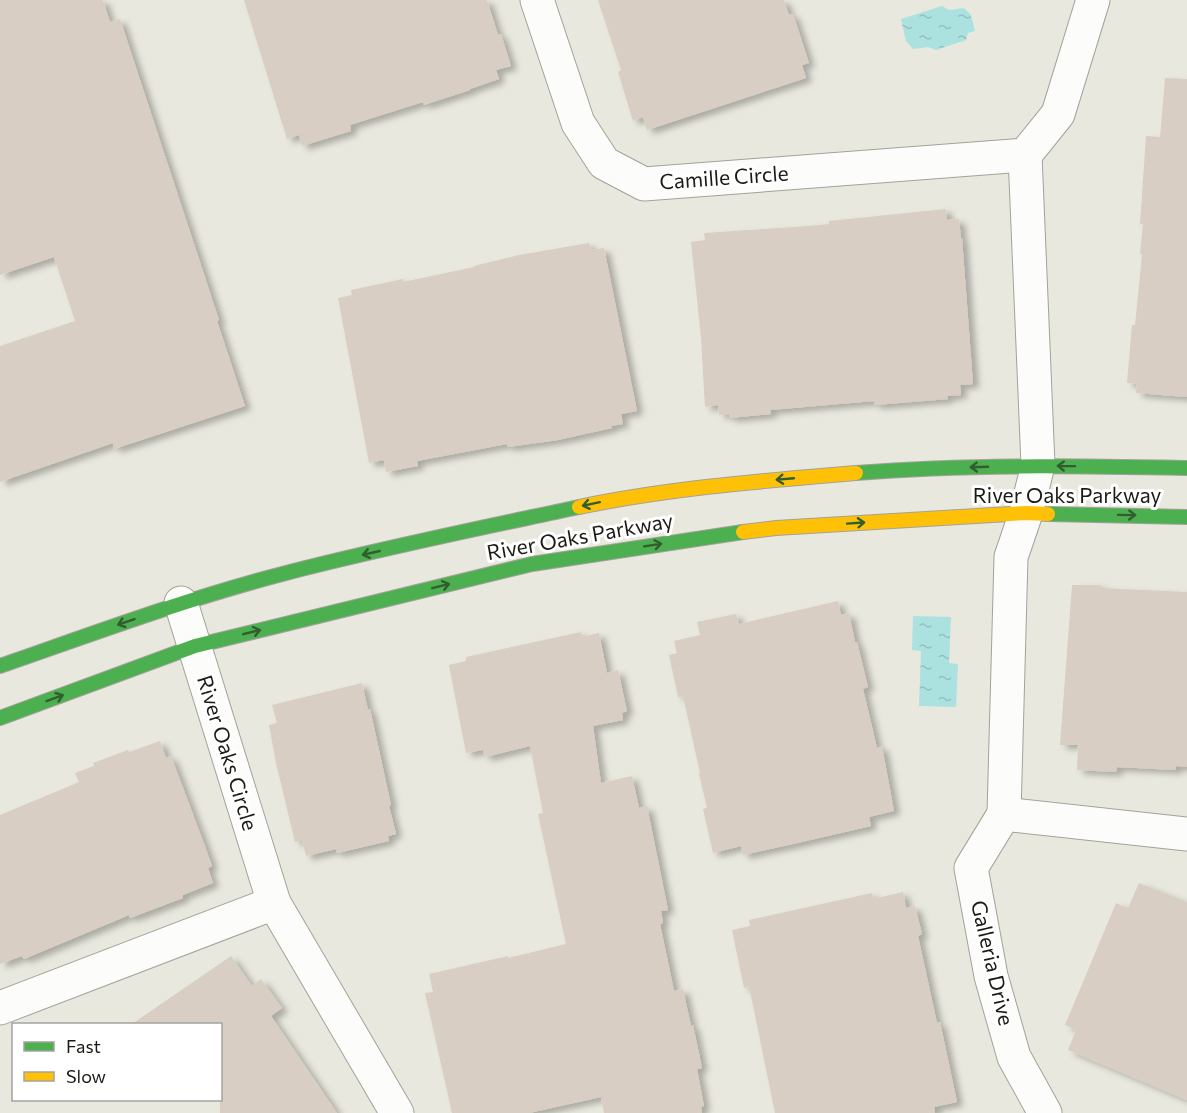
<svg xmlns="http://www.w3.org/2000/svg" width="1187" height="1113" viewBox="0 0 1187 1113" font-family="Commissioner,sans-serif">
	<defs>
		<pattern id="water-ripples" width="26" height="14" patternUnits="userSpaceOnUse" patternTransform="scale(1.5)"><rect width="26" height="14" fill="#abe1df"/><path d="M2 4q2-2 4 0t4 0M15 11q2-2 4 0t4 0" fill="none" stroke="#93c0be"/></pattern>
		<filter id="shadow"><feDropShadow dx="6" dy="4" stdDeviation="3" flood-color="#0004"/></filter>
	</defs>
	<rect width="100%" height="100%" fill="#e9e8de"/>
	<!-- water -->
	<g fill="url(#water-ripples)">
		<polygon points="942,6 949,10 964,8 971,15 975,31 968,33 966,40 936,50 928,47 913,49 906,41 901,19"/>
		<polygon points="913,616 951,617 949,663 958,664 956,707 919,706 921,651 912,650"/>
	</g>
	<!-- building -->
	<g fill="#d8cec3" filter="url(#shadow)">
		<polygon points="0,0 103,0 110,22 120,19 219,320 217,321 245,406 114,449 113,443 0,482 0,346 75,321 54,257 0,275"/>
		<polygon points="244,0 487,0 498,35 501,34 511,66 496,70 499,79 470,89 470,90 424,105 423,102 350,125 351,131 302,146 299,135 287,139"/>
		<polygon points="598,0 784,0 789,15 793,14 809,63 802,65 806,78 647,130 643,117 633,121 618,72 621,70"/>
		<polygon points="1165,78 1187,79 1187,397 1136,393 1137,384 1127,383 1132,325 1135,325 1142,255 1140,254 1143,224 1140,224 1146,136 1160,137"/>
		<polygon points="946,209 947,220 959,219 961,238 962,238 973,384 960,385 961,395 947,396 948,399 875,405 874,401 770,410 771,414 729,418 729,414 719,415 718,405 705,407 701,337 691,242 705,240 704,233 808,226 829,224 829,221"/>
		<polygon points="589,243 591,250 604,248 637,411 621,414 623,424 611,426 612,428 558,440 508,447 507,444 417,461 418,466 386,472 384,460 369,463 338,298 352,295 351,290 403,279 403,282 474,267 474,266 519,255"/>
		<polygon points="1072,585 1101,585 1101,588 1187,592 1187,767 1176,766 1176,770 1117,767 1116,772 1077,770 1078,745 1060,745"/>
		<polygon points="838,601 841,615 849,613 855,642 857,642 868,687 863,689 877,748 882,746 894,811 869,817 871,826 793,844 743,855 741,846 713,853 703,809 707,808 699,774 700,773 683,696 678,697 669,655 677,653 674,641 700,635 697,622 736,614 739,624"/>
		<polygon points="581,632 582,637 599,633 607,673 618,670 627,711 622,713 623,720 593,726 601,783 632,776 639,808 647,806 668,910 661,911 663,923 660,924 674,991 683,989 691,1026 693,1025 702,1068 697,1069 704,1106 701,1107 702,1113 604,1113 601,1097 529,1113 452,1113 425,993 433,992 429,974 508,956 508,958 566,944 538,814 543,813 530,746 485,757 483,750 466,753 449,665 466,661 466,657"/>
		<polygon points="362,683 368,710 370,709 391,805 389,806 396,834 388,836 389,841 337,853 336,849 306,856 302,840 295,842 276,763 269,725 277,723 272,705"/>
		<polygon points="160,741 166,758 171,756 202,838 212,866 208,868 213,883 183,895 183,898 130,918 129,915 24,959 22,956 0,964 0,815 79,782 75,773 94,766 93,763 128,750 129,752"/>
		<polygon points="1139,883 1187,902 1187,1100 1068,1050 1076,1030 1065,1025 1116,903 1128,908"/>
		<polygon points="903,892 906,908 915,906 922,934 918,936 937,1023 940,1022 957,1102 934,1107 935,1113 775,1113 749,986 744,988 732,930 750,926 749,920 840,900 872,893 873,899"/>
		<polygon points="231,956 252,986 261,979 282,1008 271,1016 337,1113 220,1113 220,1024 132,1024"/>
	</g>
	<g fill="none" stroke-linecap="round" stroke-linejoin="round">
		<defs>
			<g id="street">
				<polyline points="537,0 578,123 604,163 644,184 1025,155 1058,114 1093,0"/>
				<polyline points="181,603 274,903 397,1113"/>
				<polyline points="1004,814 1011,557 1026,513 1038,465 1025,155"/>
				<polyline points="0,1008 274,903"/>
				<polyline points="1045,1113 1014,1057 991,976 971,868 1004,814 1187,834"/>
			</g>
			<g id="fast">
				<path d="M856 473C967 464 1076 466 1187 468"/>
				<polyline points="1048,514 1187,517"/>
				<path d="M0 666C95 633 189 598 286 573 382 548 481 528 579 507"/>
				<polyline points="0,718 195,646 532,564 743,532"/>
			</g>
			<g id="slow">
				<path d="M579 507C670 488 763 481 856 473"/>
				<polyline points="743,532 776,528 1026,513 1048,514"/>
			</g>
		</defs>
		<!-- street casing -->
		<use href="#street" stroke="#a3a29a" stroke-width="35"/>
		<!-- fast casing -->
		<use href="#fast" stroke="#a3a29a" stroke-width="16"/>
		<!-- slow casing -->
		<use href="#slow" stroke="#a3a29a" stroke-width="16"/>
		<!-- street -->
		<use href="#street" stroke="#fcfcfa" stroke-width="33"/>
		<!-- fast -->
		<use href="#fast" stroke="#4caf50" stroke-width="14"/>
		<!-- slow -->
		<use href="#slow" stroke="#ffc107" stroke-width="14"/>
	</g>
	<!-- one-way arrows -->
	<defs><path id="oneway-shaft" d="M-6 0H5M1.5-3L5.5 0L1.5 3" fill="none" stroke-width="1.6" stroke-linecap="round" stroke-linejoin="round" transform="scale(1.5)"/></defs>
	<g stroke="#315d2f">
		<use href="#oneway-shaft" transform="translate(1066 466) rotate(-179)"/>
		<use href="#oneway-shaft" transform="translate(979 467) rotate(178)"/>
		<use href="#oneway-shaft" transform="translate(785 479) rotate(175)"/>
		<use href="#oneway-shaft" transform="translate(591 504) rotate(168)"/>
		<use href="#oneway-shaft" transform="translate(1127 515) rotate(1)"/>
		<use href="#oneway-shaft" transform="translate(856 523) rotate(-4)"/>
		<use href="#oneway-shaft" transform="translate(653 545) rotate(-9)"/>
		<use href="#oneway-shaft" transform="translate(371 553) rotate(167)"/>
		<use href="#oneway-shaft" transform="translate(441 586) rotate(-14)"/>
		<use href="#oneway-shaft" transform="translate(126 622) rotate(161)"/>
		<use href="#oneway-shaft" transform="translate(252 632) rotate(-14)"/>
		<use href="#oneway-shaft" transform="translate(55 698) rotate(-20)"/>
	</g>
	<g text-anchor="middle" stroke-width="6" stroke-linejoin="round" paint-order="stroke">
		<!-- street labels -->
		<g font-size="21" fill="#1b1a14" stroke="#fff">
			<text transform="translate(724 178) rotate(-4)" y="7">Camille Circle</text>
			<text x="1067" y="503">River Oaks Parkway</text>
			<text transform="translate(580 537) rotate(-10)" y="7">River Oaks Parkway</text>
			<text transform="translate(227 753) rotate(73)" y="7">River Oaks Circle</text>
			<text transform="translate(992 963) rotate(77)" y="7">Galleria Drive</text>
		</g>
	</g>
	<!-- legend -->
	<rect x="12" y="1023" width="210" height="78" fill="#ffffff" stroke="#a4a3a1" stroke-width="1.5"/>
	<rect x="24" y="1042" width="30" height="9" fill="#4caf50" stroke="#a4a3a1" stroke-width="1.5"/>
	<text x="66" y="1053" font-size="18" fill="#1b1a14">Fast</text>
	<rect x="24" y="1072" width="30" height="9" fill="#ffc107" stroke="#a4a3a1" stroke-width="1.5"/>
	<text x="66" y="1083" font-size="18" fill="#1b1a14">Slow</text>
</svg>
